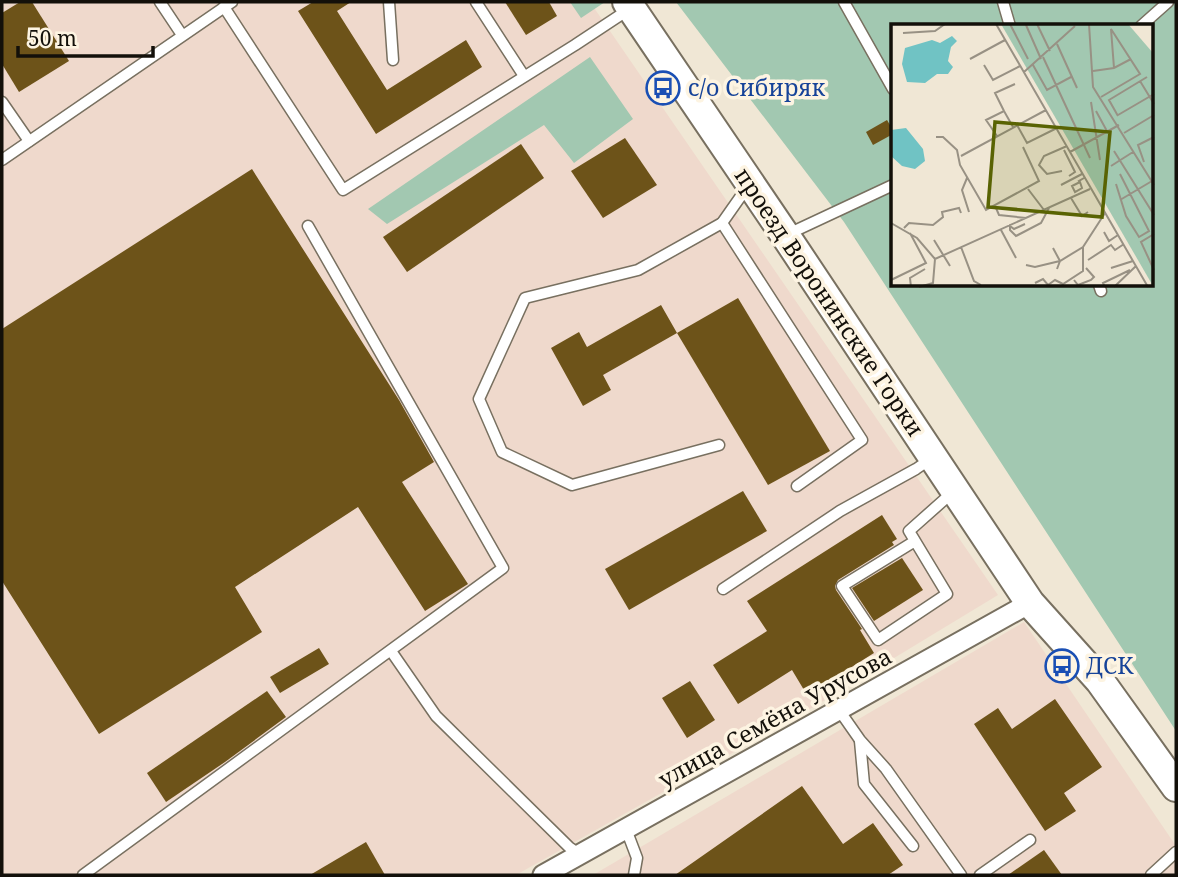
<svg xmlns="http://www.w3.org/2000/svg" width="1178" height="877" viewBox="0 0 1178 877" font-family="'Noto Serif',serif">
	<rect width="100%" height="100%" fill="#f0e7d5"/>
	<!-- industrial -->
	<g fill="#efd9cc">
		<polygon points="2,2 590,2 998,595 805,712 516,875 2,875"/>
		<polygon points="1024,622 1176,846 1176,875 593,875"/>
	</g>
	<!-- green -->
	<g fill="#a2c8b1" fill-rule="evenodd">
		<polygon points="570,2 605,2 581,18"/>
		<path d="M676 2H1176V731L844 222ZM893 26H1152V285H893Z"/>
		<polygon points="590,57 633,119 574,163 544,125 387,224 368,209"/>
	</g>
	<!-- building -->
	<g fill="#6d5319">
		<polygon points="20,2 32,2 69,61 19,92 2,64 2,13"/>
		<polygon points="313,2 351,2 337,11 387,90 466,40 482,67 376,134 298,11"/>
		<polygon points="505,2 549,2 557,16 526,35"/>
		<polygon points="887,120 893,130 893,134 873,145 866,132"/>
		<polygon points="625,138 657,185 603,218 571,171"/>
		<polygon points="521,144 544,178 407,272 383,237"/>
		<polygon points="252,169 399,400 434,462 402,482 468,584 425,611 358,507 235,587 262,632 99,734 2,581 2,329"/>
		<polygon points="738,298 830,451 768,485 677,333"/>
		<polygon points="661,305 677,333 603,375 611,390 583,406 551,348 579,332 587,347"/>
		<polygon points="743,491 767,531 629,610 605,569"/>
		<polygon points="882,515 897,539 892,542 894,545 838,580 835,586 836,590 862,629 860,630 874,653 807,695 792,670 738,704 713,665 767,631 747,601"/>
		<polygon points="902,558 923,590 874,621 852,588"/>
		<polygon points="319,648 329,664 280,693 270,677"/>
		<polygon points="690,681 715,720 687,738 662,698"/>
		<polygon points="267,691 286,717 225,762 166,802 147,773"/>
		<polygon points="1055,699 1102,767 1064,793 1076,811 1045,831 974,724 998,708 1012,729"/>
		<polygon points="802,786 843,844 873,823 903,865 888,875 675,875"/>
		<polygon points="366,842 385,875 310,875"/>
		<polygon points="1044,850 1062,875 1008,875"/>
	</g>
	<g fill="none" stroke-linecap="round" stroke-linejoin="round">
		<defs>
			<g id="lane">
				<polyline points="160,2 182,35"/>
				<polyline points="389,2 393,60"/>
				<polyline points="476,2 524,76"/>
				<polyline points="844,2 893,89"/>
				<polyline points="1003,2 1010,26"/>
				<polyline points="224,7 343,190 575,45 628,10"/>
				<polyline points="1141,26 1168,2"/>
				<polyline points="2,102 29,141"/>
				<polyline points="2,160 232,2"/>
				<polyline points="722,223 862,440 797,486"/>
				<polyline points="786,235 893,185"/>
				<polyline points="1099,285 1101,291"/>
				<polyline points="719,445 572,485 502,452 479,399 525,298 638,270 722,223 748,186"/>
				<polyline points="915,541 842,586 878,640 947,594 909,531 954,491"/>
				<polyline points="723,589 840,511 916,469 932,458"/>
				<polyline points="391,651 436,716 569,847 579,854"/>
				<polyline points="839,710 860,740 886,769 961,875"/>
				<polyline points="860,741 864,784 913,846"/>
				<polyline points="626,829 637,858 634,875"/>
				<polyline points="83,875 503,568 308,226"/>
				<polyline points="980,875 1030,840"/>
				<polyline points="1151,875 1176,852"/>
			</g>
			<polyline id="street" points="543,875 1030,603"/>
			<polyline id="secondary" points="627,2 785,235 1030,603 1100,681 1176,787"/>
		</defs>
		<!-- lane casing -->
		<use href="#lane" stroke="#787060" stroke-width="13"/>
		<!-- street casing -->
		<use href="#street" stroke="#787060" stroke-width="23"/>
		<!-- secondary casing -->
		<use href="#secondary" stroke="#787060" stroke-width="32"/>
		<!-- lane -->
		<use href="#lane" stroke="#fff" stroke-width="10"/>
		<!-- street -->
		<use href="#street" stroke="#fff" stroke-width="19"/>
		<!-- secondary -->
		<use href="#secondary" stroke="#fff" stroke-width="28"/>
	</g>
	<!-- icons -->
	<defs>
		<symbol id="bus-ring" viewBox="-11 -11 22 22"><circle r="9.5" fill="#fdf4e2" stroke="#1a4fb4" stroke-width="1.5"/><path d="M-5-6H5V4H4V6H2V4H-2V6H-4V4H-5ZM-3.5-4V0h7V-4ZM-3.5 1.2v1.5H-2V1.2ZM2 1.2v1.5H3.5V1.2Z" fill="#1a4fb4"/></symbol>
	</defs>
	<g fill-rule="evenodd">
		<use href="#bus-ring" x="644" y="69" width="38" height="38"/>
		<use href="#bus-ring" x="1043" y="647" width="38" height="38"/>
	</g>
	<g text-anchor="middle" stroke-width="7" stroke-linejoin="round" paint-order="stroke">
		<!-- transit labels -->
		<g font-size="23" fill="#164399" stroke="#fdf4e2" text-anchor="start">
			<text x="688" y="96">с/о Сибиряк</text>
			<text x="1086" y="674">ДСК</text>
		</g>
		<!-- street labels -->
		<g font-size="23" fill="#13100a" stroke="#fdf4e2">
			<text transform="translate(829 302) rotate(56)" y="8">проезд Воронинские Горки</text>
			<text transform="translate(775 718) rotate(-29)" y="8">улица Семёна Урусова</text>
		</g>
	</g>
	<!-- overview -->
	<g transform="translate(891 24)">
		<rect width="262" height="262" fill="#f0e7d5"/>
		<path d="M110 0H237L262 29V262Z" fill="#a2c8b1"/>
		<path d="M61 12 66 17 60 23 57 37 62 43 57 50H46L34 59 16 58 11 40 14 24 41 16 49 19ZM15 104 32 125 34 137 24 145 11 142 0 132V106Z" fill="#70c3c4"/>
		<path fill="none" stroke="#989184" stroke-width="2" d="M105 0 257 263M119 0 137 35M146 0 159 27M198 0 202 63 263 161M135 1 150 35M12 9 44 7 54 0M166 20 186 64M152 33 199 134M79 35 114 16M93 41 102 56 129 42M142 41 156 66 180 53M202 47 223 44 240 35M133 48 184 2M249 57 263 80M210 73 249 50 220 5 223 44M200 78 209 136M113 87 104 69 124 60M205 87 217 109M227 91 263 70M227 92 218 76 256 53M126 101 136 119 166 104M233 109 263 91M106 112 95 96 113 87 122 103M45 113H52L66 126 69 141 95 186 148 157 132 123M173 126 184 148 178 152M223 127 263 191M179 128 228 101M70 132 155 86M253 138 247 121 263 113M220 142 242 128M171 147 156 150 148 141 153 132 176 122M76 154 71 166 78 188M189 158 181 162 184 168 191 164 189 158 188 157 193 154M225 160 235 192 248 213 258 207 229 150M170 161 191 150M137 165 153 186M180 174 191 192 197 188M229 176 261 157M105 184 108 191 135 194M0 199 26 214 44 235 199 165M134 200 123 205 119 202V206L125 212 150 199 158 184M13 204 18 199 42 201 52 193 51 188 68 184 70 189M110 206 125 234M213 208 218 217 227 211M263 210 250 218 263 246M43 216 59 242M70 223 83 257 90 261M162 224 169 237 192 223 214 189M197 236 220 221 224 226 233 220M135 241 144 243 169 237 166 245M220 244 242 237M0 256 35 239 19 209M183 256 187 261 200 256 203 253 195 244M144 259 152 255 157 261 164 256 172 260 192 247V223M20 263 19 254 34 245M28 263 42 259 44 235M214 263 212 259 239 246M223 263 245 242"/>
		<path fill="#596303" fill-opacity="0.15" stroke="#596303" stroke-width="3.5" d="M104 98 219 108 211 193 97 183Z"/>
		<rect width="262" height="262" fill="none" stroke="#13100a" stroke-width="3.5"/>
	</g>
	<!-- border -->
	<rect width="1178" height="877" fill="none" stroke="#13100a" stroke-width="7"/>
	<!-- scale -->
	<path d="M18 46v10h135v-10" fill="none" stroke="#13100a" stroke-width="3.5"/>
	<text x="28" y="46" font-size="21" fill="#13100a" stroke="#fdf4e2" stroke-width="5" paint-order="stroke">50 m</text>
</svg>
